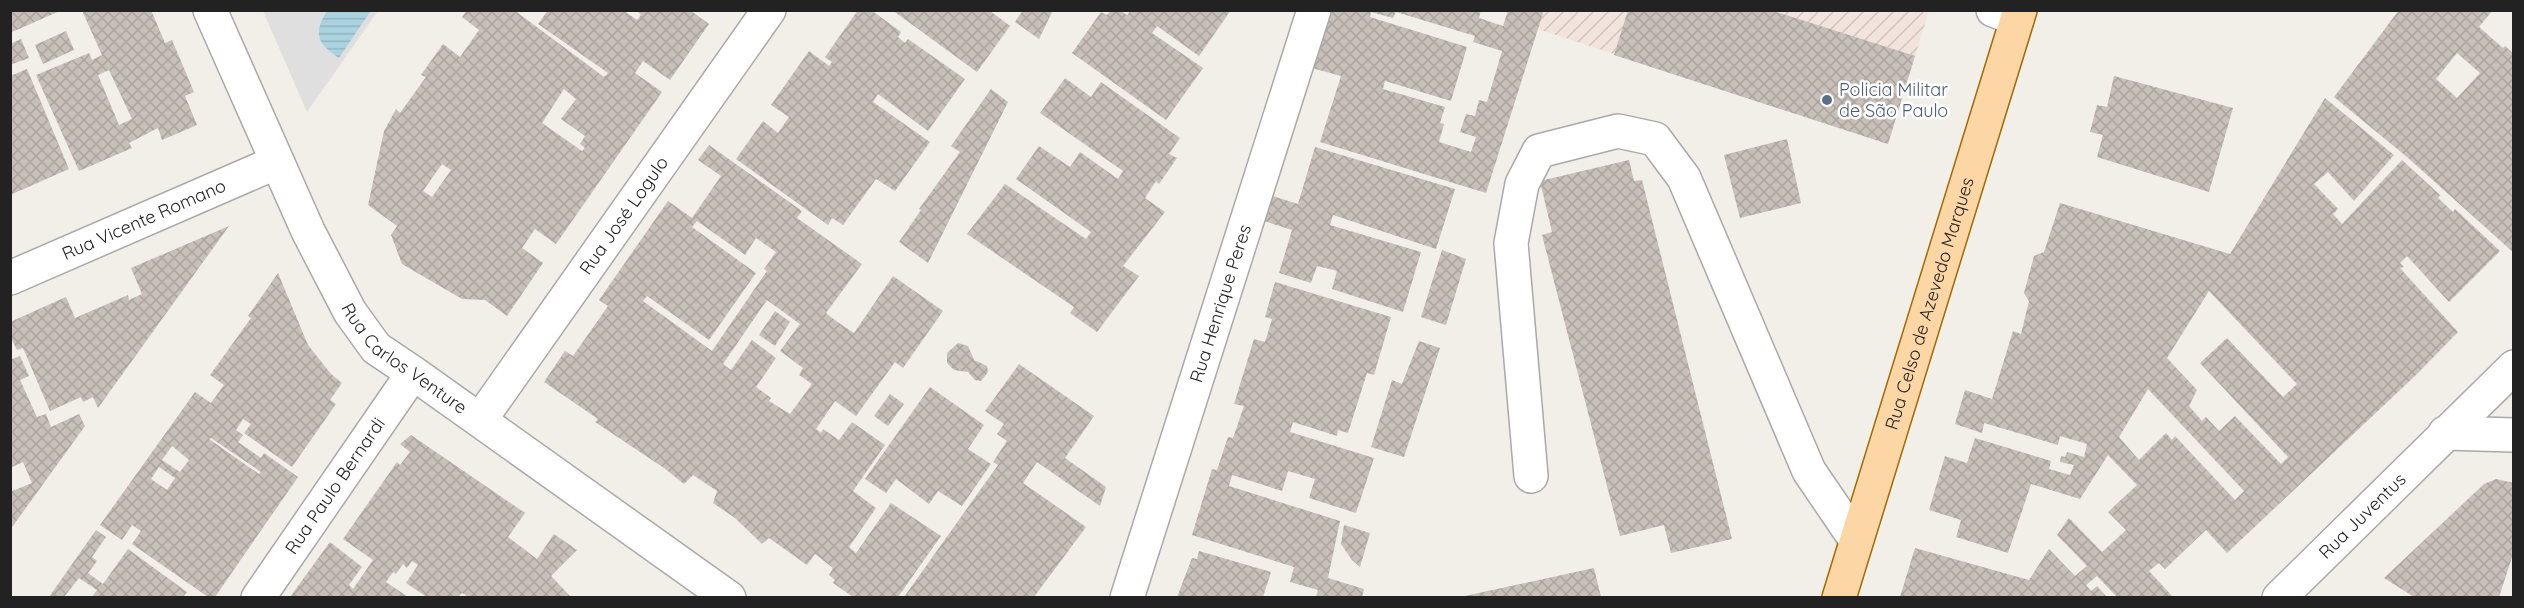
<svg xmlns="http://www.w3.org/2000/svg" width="2524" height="608" viewBox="0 0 2524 608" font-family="Quicksand,sans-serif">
	<defs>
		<pattern id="military-furrows" width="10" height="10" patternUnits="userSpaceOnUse" patternTransform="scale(1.5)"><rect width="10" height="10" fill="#f3e3dd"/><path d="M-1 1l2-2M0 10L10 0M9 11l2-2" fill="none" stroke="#d0c2bd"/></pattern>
		<pattern id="water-rules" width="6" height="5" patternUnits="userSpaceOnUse" patternTransform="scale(1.5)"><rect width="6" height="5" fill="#aad3df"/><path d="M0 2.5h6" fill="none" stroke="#92b5bf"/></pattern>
		<pattern id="building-cross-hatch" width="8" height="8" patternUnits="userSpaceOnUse" patternTransform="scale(1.5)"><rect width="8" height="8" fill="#c7bfb8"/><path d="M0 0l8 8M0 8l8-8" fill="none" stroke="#aba49e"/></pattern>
	</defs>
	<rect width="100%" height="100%" fill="#f2efe9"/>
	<!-- residential -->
	<polygon fill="#e0dfdf" points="263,11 378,11 307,112"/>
	<!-- military -->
	<polygon fill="url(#military-furrows)" points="1544,10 1929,11 1888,144 1538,29"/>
	<!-- water -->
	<path fill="url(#water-rules)" d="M368 11 370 12 339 58C317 44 313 33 327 11Z"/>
	<!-- building -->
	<g fill="url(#building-cross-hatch)" fill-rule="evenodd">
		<polygon points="10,10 62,10 10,33"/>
		<path d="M84 10H151L165 43 172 40 194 92 185 96 197 125 162 140 158 128 129 143 132 148 79 171 36 75 89 53 92 60 102 55 83 13ZM109 70 132 119 119 125 98 75Z"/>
		<path d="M467 10H514L604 77 608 73 538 24 548 10H623L637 20 641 15 636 10H690L709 24 670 80 643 61 635 73 662 92 556 244 535 229 522 248 543 263 507 316 485 300 462 299 402 264 391 235 397 226 368 205 384 131 396 109 400 113 426 77 421 75 443 44 460 57 479 30 462 17ZM564 89 576 99 561 119 585 136 580 144 585 148 582 151 542 123ZM442 164 451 170 432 197 423 191Z"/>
		<polygon points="858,10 871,10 901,32 898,37 905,43 908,39 965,79 928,131 878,94 873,102 930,142 895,191 876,179 843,225 832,218 828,225 736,159 763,121 778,133 789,117 771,105 809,51 829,66 832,62 825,57"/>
		<polygon points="892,10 989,10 1010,26 977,72"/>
		<polygon points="1023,10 1053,10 1039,39 1015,22"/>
		<polygon points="1111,10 1120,10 1127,15 1131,10 1231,10 1199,56 1157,26 1152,33 1203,68 1166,120 1072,53 1101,12 1107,15"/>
		<path d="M1326 10H1481L1479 18 1503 26 1508 10H1544L1486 193 1320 142 1341 76 1308 67ZM1371 12 1393 18 1396 12 1475 36 1473 42 1502 51 1487 102 1479 100 1475 116 1466 114 1460 132 1476 137 1471 152 1439 142 1444 124 1440 123 1445 107 1383 89 1385 81 1451 101 1467 47 1370 17Z"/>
		<polygon points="1628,10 1770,10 1915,56 1888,144 1614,55"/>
		<path d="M2399 10H2493L2479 27 2503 48 2505 46 2514 54V253L2407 157 2334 97ZM2457 53 2480 73 2457 98 2436 79Z"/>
		<polygon points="66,31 74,50 43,64 35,45"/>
		<polygon points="21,39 29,58 10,65 10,44"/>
		<polygon points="27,69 69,169 10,195 10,76"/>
		<polygon points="2114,76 2233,108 2209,192 2097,157 2103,135 2090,132 2097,105 2107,107"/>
		<polygon points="1065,78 1091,97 1101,82 1180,138 1169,154 1177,158 1159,184 1156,181 1145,198 1165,212 1123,266 1139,276 1097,332 1070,313 1074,307 967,234 1005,184 1086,239 1091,232 1016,179 1039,146 1070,167 1080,152 1118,179 1123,171 1040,113"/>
		<polygon points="991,89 1008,102 928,263 899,242 921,210 919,209 960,152 951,146"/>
		<path d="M2325 98 2394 155 2354 201 2328 172 2314 184 2338 209 2333 214 2342 224 2402 160 2440 195 2438 198 2453 212 2455 209 2500 251 2449 302 2407 256 2400 263 2404 267 2400 268 2458 332 2416 375 2227 553 2206 530 2165 569 2159 563 2149 571 2173 597H2117L2097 576 2086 585 2091 591 2097 586 2107 597H1900L1915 548 2029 580 2049 549 2075 576 2087 566 2057 535 2069 518 2102 552 2126 530 2108 512 2137 485 2108 455 2080 499 2031 484 2008 553 1956 537 1961 520 1929 510 1945 456 1967 463 1975 438 2051 461 2049 469 2070 475 2074 465 2060 462 2061 456 2065 457 2067 452 2084 457 2087 444 2060 436 2058 445 1984 423 1982 433 1955 424 1965 390 1992 399 2013 331 2021 334 2029 301 2024 293 2034 256 2044 252 2060 203 2230 254ZM2209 291 2297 384 2283 397 2227 338 2200 363 2288 457 2281 464 2235 416 2219 431 2206 417 2202 421 2189 406 2197 390 2167 358ZM2148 389 2244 491 2235 500 2175 436 2172 440 2166 433 2139 460 2119 437Z"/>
		<polygon points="1787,139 1801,203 1740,218 1724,155"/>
		<path d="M709 145 802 211 797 218 862 264 826 313 836 321 854 333 893 276 943 311 903 368 895 362 856 416 835 401 816 429 821 433 823 429 839 440 852 422 885 445 853 491 876 508 849 547 856 553 891 503 941 536 898 597H853L833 583 835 580 829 575 833 568 815 554 807 565 769 538 762 544 735 518 713 503 717 491 693 475 684 484 664 468 595 422 598 419 544 382 565 351 573 356 608 306 599 300 668 201 692 218 721 176 698 160ZM697 221 745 255 756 238 776 252 764 269 767 271 712 351 643 301 647 296 709 340 756 273 692 227ZM767 300 800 324 780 351 803 368 799 375 812 384 790 414 769 401 771 398 756 387 776 358 752 340 731 370 723 364Z"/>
		<polygon points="1315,147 1455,189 1436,249 1333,215 1330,225 1421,252 1403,312 1332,289 1337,271 1317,266 1311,283 1279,273 1292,230 1261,220 1269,195 1298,204"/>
		<polygon points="1629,160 1634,181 1642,180 1732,539 1671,553 1664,525 1620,536 1542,235 1552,232 1540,181"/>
		<polygon points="229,226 98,408 93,397 83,402 81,397 50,411 23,348 17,350 10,336 10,322 66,297 75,318 128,295 129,300 142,294 131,268"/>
		<polygon points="1442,250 1466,259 1446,325 1421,317"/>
		<path d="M278 273 308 345 331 374 342 383 330 400 336 404 292 467 244 433 251 424 243 419 236 430 243 435 238 442 261 458 264 453 298 477 215 597H208L132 544 141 531 132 525 122 540 100 525 195 392 211 403 224 385 210 375 251 318 248 316ZM211 438 261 472 259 474 209 439ZM172 446 189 460 180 472 162 460ZM159 467 175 478 167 490 151 479Z"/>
		<polygon points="1275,282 1391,317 1374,375 1367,373 1348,433 1338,430 1337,436 1293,422 1290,432 1374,458 1356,513 1309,498 1315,479 1288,471 1282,491 1232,475 1229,486 1340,521 1328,578 1364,589 1362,597 1316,597 1318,590 1290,582 1294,567 1192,535 1212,469 1217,470 1228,437 1233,438 1244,406 1234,404 1254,339 1265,342 1272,319 1265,317"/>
		<polygon points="775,311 790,322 775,346 759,335"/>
		<polygon points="1419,341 1440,348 1404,457 1371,447 1392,380 1402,384"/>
		<polygon points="958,343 968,346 974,360 987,366 988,372 981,381 975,380 968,372 954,370 947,363 947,353"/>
		<polygon points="20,356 29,376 20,380 37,417 46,414 51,427 79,414 85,426 10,530 10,492 32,483 23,462 10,468 10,360"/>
		<polygon points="1019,364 1094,416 1065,458 1106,487 1100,506 1037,462 1023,483 1086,527 1034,597 904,597 998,465 993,462 1007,441 997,434 1004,424 985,411"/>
		<polygon points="930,387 984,425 968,449 991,464 962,506 938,491 929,504 896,479 886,493 865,479"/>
		<polygon points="890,394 904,404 888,426 874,416"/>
		<polygon points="411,435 525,513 508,537 537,559 554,534 577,550 551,576 571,597 465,597 466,595 462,593 458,597 427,597 406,583 418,565 412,561 407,568 403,564 396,574 393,572 386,582 408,597 290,597 330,542 362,567 349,585 353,589 373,560 343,539 397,462 400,465 410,452 400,444"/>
		<polygon points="2496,479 2514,483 2514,551 2499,597 2414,597 2384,578 2484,484"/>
		<polygon points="1344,525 1370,533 1360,567 1352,560 1341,544"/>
		<polygon points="96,530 106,537 92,557 97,561 88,573 103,584 128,549 187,592 183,597 92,597 97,590 79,578 64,597 49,597"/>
		<polygon points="1199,551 1271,572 1263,597 1177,597 1192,558 1197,559"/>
		<polygon points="1594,568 1601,597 1460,597"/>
	</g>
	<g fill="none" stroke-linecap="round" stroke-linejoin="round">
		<defs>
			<g id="minor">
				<path id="s1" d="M210 10 308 231 350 312 376 348 416 375 729 598"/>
				<polyline points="1993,10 2017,19"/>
				<path id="s2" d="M10 278 277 162"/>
				<path id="s3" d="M480 420 769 10"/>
				<polyline points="2445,433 2514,435"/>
				<polyline points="1531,476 1511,243 1522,184 1539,151 1618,131 1655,139 1684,178 1809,471 1856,540"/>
				<path id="s4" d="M258 598 413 373"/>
				<path id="s5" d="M1127 598 1314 10"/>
				<path id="s6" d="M2279 598 2514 367"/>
			</g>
			<g id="major">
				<path id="s7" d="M1839 598 2020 10"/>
			</g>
		</defs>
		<!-- minor casing -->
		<use href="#minor" stroke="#a9a9a9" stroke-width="36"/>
		<!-- major casing -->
		<use href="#major" stroke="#a06b00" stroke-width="36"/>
		<!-- minor -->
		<use href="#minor" stroke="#fff" stroke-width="33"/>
		<!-- major -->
		<use href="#major" stroke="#fcd6a4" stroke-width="33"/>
	</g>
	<!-- markers -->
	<circle fill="#5c6f8a" stroke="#fff" stroke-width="2" cx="1827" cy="100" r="6"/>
	<g text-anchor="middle" stroke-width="5" stroke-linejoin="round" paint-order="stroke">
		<!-- service labels -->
		<g font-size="18" fill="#4e5e75" stroke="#fff" text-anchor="start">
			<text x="1839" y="96">Policia Militar<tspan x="1839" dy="21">de São Paulo</tspan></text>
		</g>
		<!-- street labels -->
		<g font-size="18" fill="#222" stroke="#fff">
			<text dy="6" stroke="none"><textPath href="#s3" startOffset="250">Rua José Logulo</textPath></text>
			<text dy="6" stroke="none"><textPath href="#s2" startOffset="146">Rua Vicente Romano</textPath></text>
			<text dy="6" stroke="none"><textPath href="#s5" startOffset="309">Rua Henrique Peres</textPath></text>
			<text dy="6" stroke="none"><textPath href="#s7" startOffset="308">Rua Celso de Azevedo Marques</textPath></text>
			<text dy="6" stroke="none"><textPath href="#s1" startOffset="405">Rua Carlos Venture</textPath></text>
			<text dy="6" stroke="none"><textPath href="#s4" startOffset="136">Rua Paulo Bernardi</textPath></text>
			<text dy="6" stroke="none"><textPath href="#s6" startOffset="117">Rua Juventus</textPath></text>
		</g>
	</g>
	<!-- border -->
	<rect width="2524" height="608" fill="none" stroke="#222222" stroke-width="24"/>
</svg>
